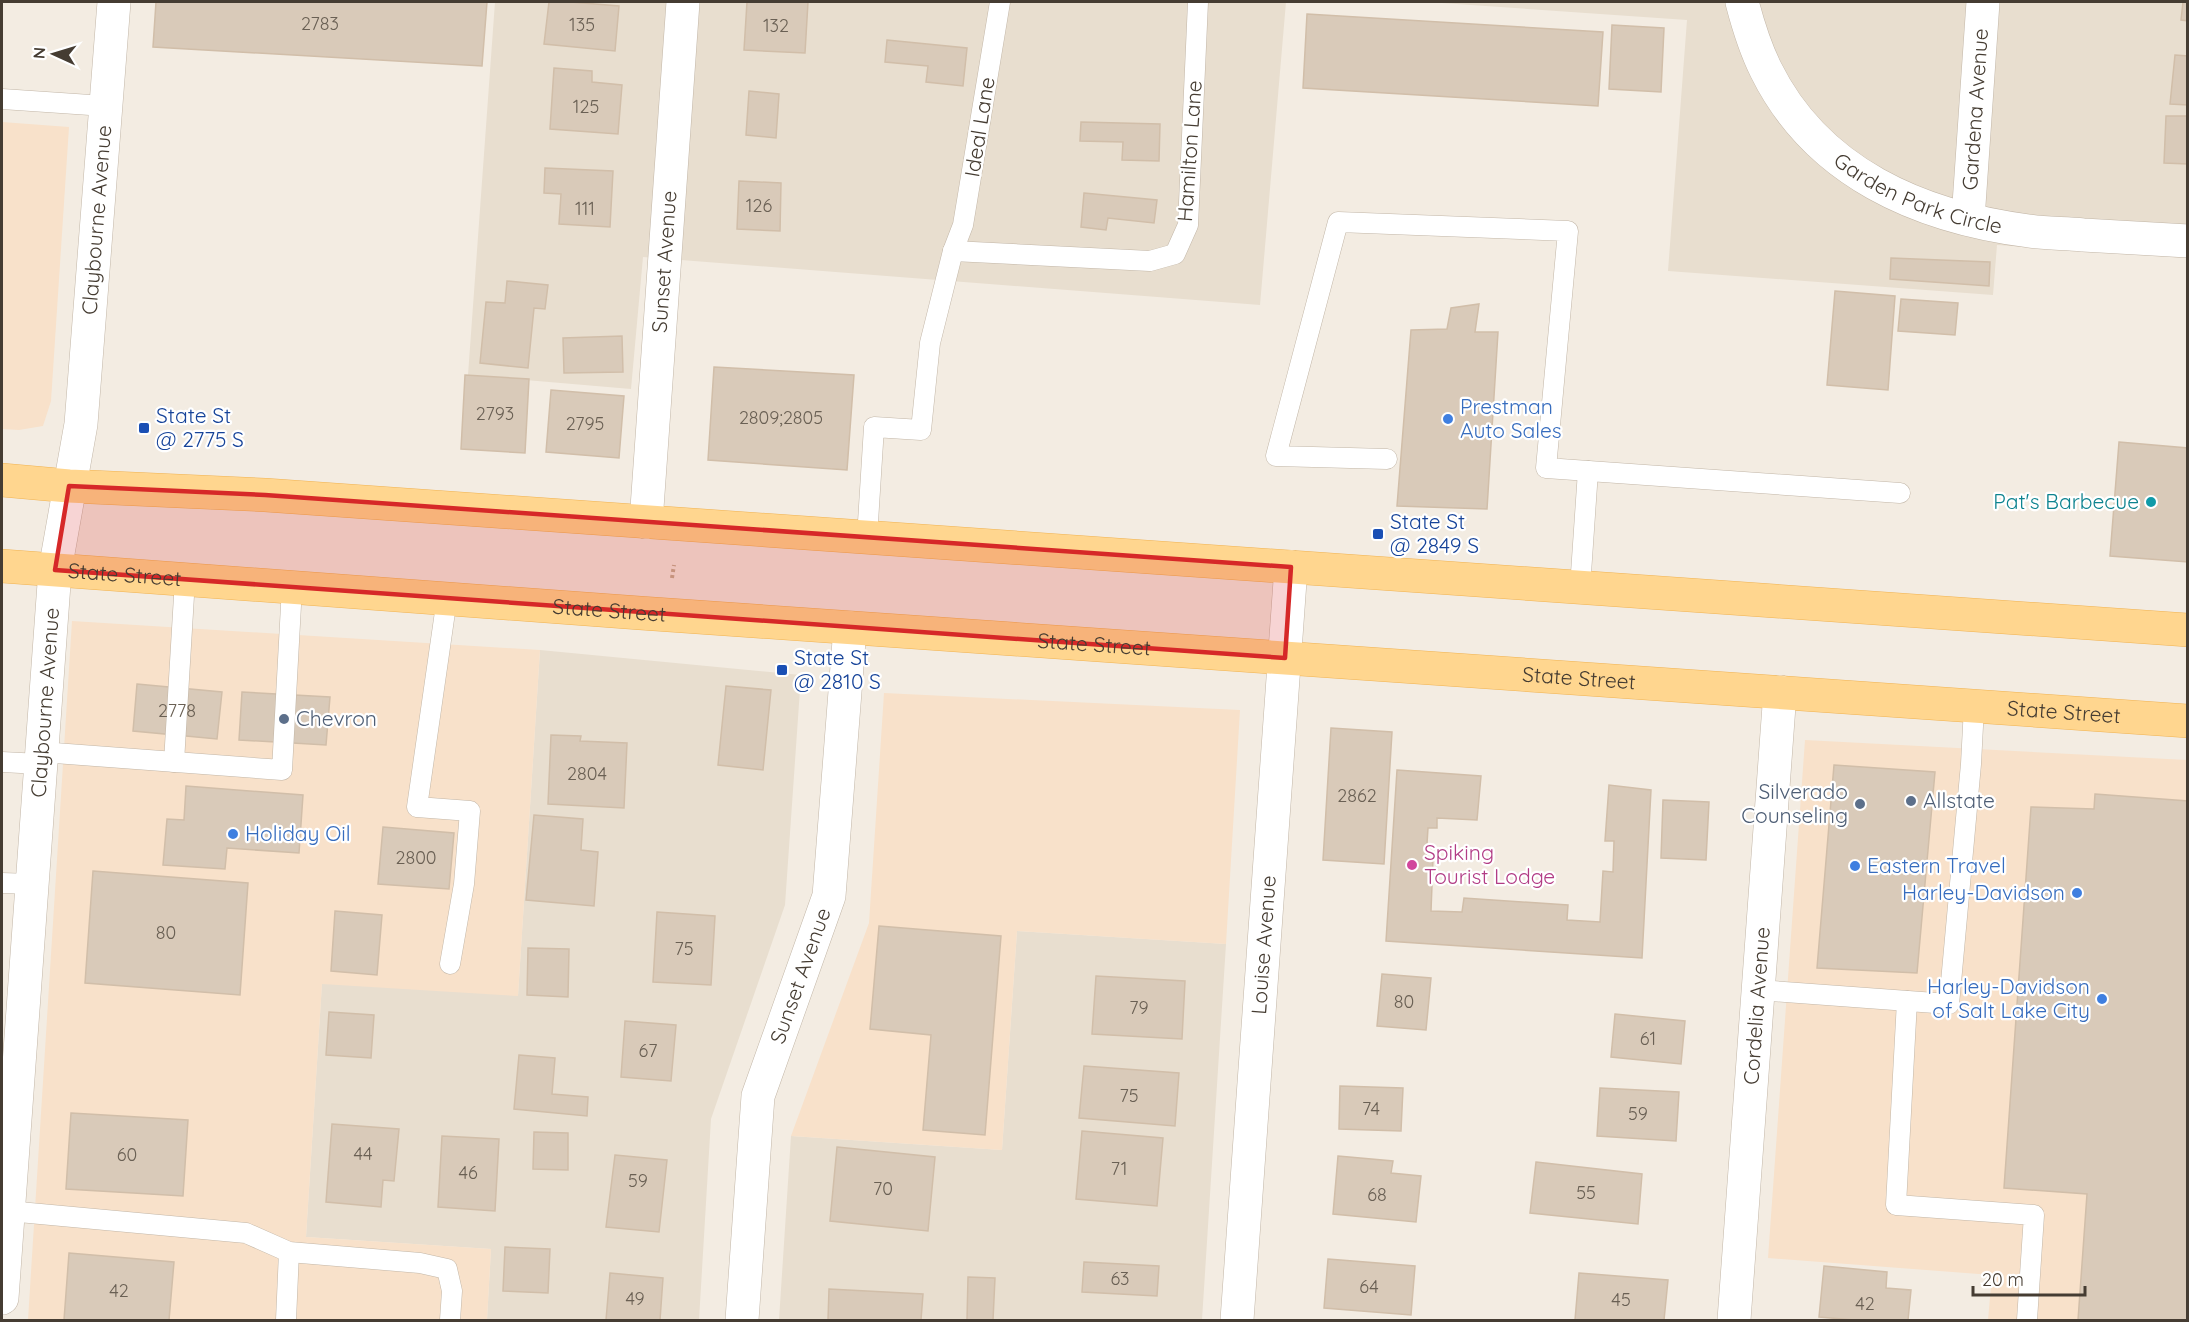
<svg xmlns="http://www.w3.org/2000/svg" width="2189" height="1322" viewBox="0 0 2189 1322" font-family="Quicksand,sans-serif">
	<rect width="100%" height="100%" fill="#f3ece2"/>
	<!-- residential -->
	<g fill="#e8decf">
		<polygon points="495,2 1286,2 1260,305 643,257 631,389 468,375"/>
		<polygon points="1427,2 2187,2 2187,258 1997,245 1993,295 1668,271 1687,20"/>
		<polygon points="540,650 801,675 785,905 711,1119 699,1320 487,1320 491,1249 306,1237 322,983 518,995"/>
		<polygon points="1017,931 1226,944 1202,1320 779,1320 791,1136 1002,1150"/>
	</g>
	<!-- commercial -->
	<g fill="#f8e1ca">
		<polygon points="2,122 69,127 51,401 43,426 19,430 2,429"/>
		<polygon points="72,621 540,650 518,996 322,984 306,1237 491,1249 487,1320 28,1320"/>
		<polygon points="884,693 1240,710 1226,944 1017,931 1002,1150 791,1136 869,923"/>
		<polygon points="1805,740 2187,760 2187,1320 1988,1320 1992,1275 1768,1258"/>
	</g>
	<!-- building -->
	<g fill="#d9cab9" stroke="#d1bea9" stroke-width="1.5">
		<polygon points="156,2 487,2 482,66 153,47"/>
		<polygon points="549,2 571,2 619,6 615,51 544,44"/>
		<polygon points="747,2 808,2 805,53 744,50"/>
		<polygon points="2183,2 2188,2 2188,21 2181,20"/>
		<polygon points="1307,14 1603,32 1598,106 1303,88"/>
		<polygon points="1612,25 1664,28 1661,92 1609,89"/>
		<polygon points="887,40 967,48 963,86 926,82 928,66 885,62"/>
		<polygon points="2175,55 2188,56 2188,105 2170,104"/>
		<polygon points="554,68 592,71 592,82 622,85 618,134 550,129"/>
		<polygon points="749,91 779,94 776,138 746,135"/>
		<polygon points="2166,116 2188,116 2188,164 2164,163"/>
		<polygon points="1081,122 1160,124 1159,161 1122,160 1123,142 1080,141"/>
		<polygon points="545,168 613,171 610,227 559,224 561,194 544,193"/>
		<polygon points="739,181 781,183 780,231 737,229"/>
		<polygon points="1084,193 1157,200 1154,223 1108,218 1106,230 1081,227"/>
		<polygon points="1891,258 1990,262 1989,286 1890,279"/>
		<polygon points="507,281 548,285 545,309 534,308 528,368 480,363 486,302 505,303"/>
		<polygon points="1835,291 1895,296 1888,390 1827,385"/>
		<polygon points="1901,299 1958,303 1955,335 1898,331"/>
		<polygon points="1479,304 1475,332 1498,332 1487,509 1397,506 1411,330 1447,329 1451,308"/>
		<polygon points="622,336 623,372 564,373 563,338"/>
		<polygon points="714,367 854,375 847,470 708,460"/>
		<polygon points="465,375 529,379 525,453 461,449"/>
		<polygon points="551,390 624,396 619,458 546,452"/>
		<polygon points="2119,442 2188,448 2188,562 2110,556"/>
		<polygon points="137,684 222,692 217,739 133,731"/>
		<polygon points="726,686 771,690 763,770 718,765"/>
		<polygon points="242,692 330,697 326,745 239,740"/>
		<polygon points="1331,728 1392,732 1384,864 1323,860"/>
		<polygon points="551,735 581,736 580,741 627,743 624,808 548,804"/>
		<polygon points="1834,765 1935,772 1917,973 1817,968"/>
		<polygon points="1397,770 1481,776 1477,820 1437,818 1437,828 1428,828 1426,859 1433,859 1431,911 1462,912 1464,898 1568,905 1567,920 1600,922 1603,871 1613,872 1614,841 1605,841 1609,785 1651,790 1642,958 1386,941"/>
		<polygon points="186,786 303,795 299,853 227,848 225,869 163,865 167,819 184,820"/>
		<polygon points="2095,794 2188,801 2188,1320 2078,1320 2087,1194 2004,1188 2031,807 2094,809"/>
		<polygon points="1663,800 1709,802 1706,860 1661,858"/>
		<polygon points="534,815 583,819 581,850 598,852 594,906 526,900"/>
		<polygon points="383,827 454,833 449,889 378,884"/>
		<polygon points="93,871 248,883 240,995 85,983"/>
		<polygon points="335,911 382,915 377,975 331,971"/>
		<polygon points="657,912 715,916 711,985 653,982"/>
		<polygon points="879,926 1001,936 985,1135 923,1130 931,1035 870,1029"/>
		<polygon points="528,948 569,949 568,997 527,995"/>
		<polygon points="1382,974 1431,978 1426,1030 1377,1026"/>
		<polygon points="1096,976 1185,981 1182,1039 1092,1034"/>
		<polygon points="329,1012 374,1015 371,1058 326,1055"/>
		<polygon points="1615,1014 1685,1021 1681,1064 1611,1057"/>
		<polygon points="625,1021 676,1025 671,1081 621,1077"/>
		<polygon points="519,1055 555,1058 552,1094 588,1097 587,1116 514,1109"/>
		<polygon points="1084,1066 1179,1073 1175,1126 1079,1118"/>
		<polygon points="1340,1086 1403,1088 1401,1131 1339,1129"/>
		<polygon points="1600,1088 1679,1092 1676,1141 1597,1136"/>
		<polygon points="71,1113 188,1120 183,1196 66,1189"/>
		<polygon points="332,1124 399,1129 394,1181 383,1180 381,1207 326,1202"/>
		<polygon points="1082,1131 1163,1138 1157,1206 1076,1199"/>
		<polygon points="534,1132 568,1133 568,1170 533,1169"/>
		<polygon points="442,1136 499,1139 495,1211 438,1207"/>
		<polygon points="837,1147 935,1157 928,1231 830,1221"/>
		<polygon points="615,1155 667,1160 659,1232 606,1227"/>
		<polygon points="1338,1156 1393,1161 1391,1173 1421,1176 1416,1222 1333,1214"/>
		<polygon points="1536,1162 1642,1174 1638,1224 1530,1213"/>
		<polygon points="505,1247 550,1249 548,1293 503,1291"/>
		<polygon points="69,1253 174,1262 169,1320 64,1320"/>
		<polygon points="1328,1259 1415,1266 1411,1315 1324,1308"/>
		<polygon points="1084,1262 1159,1266 1157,1296 1082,1292"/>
		<polygon points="1824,1266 1887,1272 1886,1288 1911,1290 1908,1320 1854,1320 1819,1317"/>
		<polygon points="610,1273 663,1278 660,1320 606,1320"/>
		<polygon points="1579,1273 1668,1280 1664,1320 1575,1320"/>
		<polygon points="968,1277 995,1278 993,1320 967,1320"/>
		<polygon points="829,1289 923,1294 921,1320 828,1320"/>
	</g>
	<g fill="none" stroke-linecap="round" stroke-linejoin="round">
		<defs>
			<g id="service">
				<polyline points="2,99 105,106"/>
				<polyline points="953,251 1150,261 1175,254 1188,225 1198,2"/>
				<polyline points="1387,459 1276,456 1338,222 1568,231 1546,468 1900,493"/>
				<polyline points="867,538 874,427 921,430 930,343 953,251 963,225 1000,2"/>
				<polyline points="1580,588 1588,471"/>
				<polyline points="447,598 417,807 470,811 464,884 450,964"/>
				<polyline points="41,752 282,770 292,587"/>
				<polyline points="2,762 40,764"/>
				<polyline points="174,762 185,579"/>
				<polyline points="2,883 31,884"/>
				<polyline points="1758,990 1949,1004 1971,764 1974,707"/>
				<polyline points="1907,1001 1896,1205 2034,1215 2027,1320"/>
				<polyline points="8,1211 246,1233 289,1252 420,1263 447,1269 452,1291 450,1320"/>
				<polyline points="286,1320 289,1252"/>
			</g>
			<g id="minor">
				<path id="s1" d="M1742 2C1748 25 1755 48 1766 70 1817 173 1920 217 2029 231 2047 234 2065 233 2083 235 2118 237 2153 239 2188 241"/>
				<path id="s2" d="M1968 219 1983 2"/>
				<path id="s3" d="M646 522 683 2"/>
				<path id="s4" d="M2 1298 55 570 81 424 114 2"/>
				<path id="s5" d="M742 1320 758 1096 829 896 850 628"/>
				<path id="s6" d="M1237 1320 1291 567"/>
				<path id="s7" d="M1734 1320 1780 692"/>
			</g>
			<g id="primary">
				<polyline points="2,480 69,486 265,495 2188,630"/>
				<path id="s8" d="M2 566 640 613 2188 721"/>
			</g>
		</defs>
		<!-- service casing -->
		<use href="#service" stroke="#c2b6a7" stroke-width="21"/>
		<!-- minor casing -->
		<use href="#minor" stroke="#c2b6a7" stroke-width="34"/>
		<!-- primary casing -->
		<use href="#primary" stroke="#f0b353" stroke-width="34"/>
		<!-- path -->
		<polyline stroke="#c2ae93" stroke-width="4" stroke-dasharray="3 3" stroke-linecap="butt" points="672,578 674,565"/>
		<!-- service -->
		<use href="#service" stroke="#fff" stroke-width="20"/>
		<!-- minor -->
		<use href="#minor" stroke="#fff" stroke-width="33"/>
		<!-- primary -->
		<use href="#primary" stroke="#ffd68f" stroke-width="33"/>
	</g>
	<!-- marked area -->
	<path fill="#d62828" fill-opacity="0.2" stroke="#d62828" stroke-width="4.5" stroke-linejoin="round" d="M69 486 265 495 1291 567 1285 658 55 570Z"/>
	<!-- markers -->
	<g fill="#3f7fe0" stroke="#fff" stroke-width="2">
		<circle cx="1448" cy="419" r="6"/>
		<circle cx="233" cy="834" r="6"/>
		<circle cx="1855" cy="866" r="6"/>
		<circle cx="2077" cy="893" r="6"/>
		<circle cx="2102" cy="999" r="6"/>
	</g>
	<g fill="#1a4fb4" stroke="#fff" stroke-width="2">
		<rect x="138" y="422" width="12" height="12" rx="3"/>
		<rect x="1372" y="528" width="12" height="12" rx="3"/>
		<rect x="776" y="664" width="12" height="12" rx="3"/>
	</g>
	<circle fill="#0f9aa8" stroke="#fff" stroke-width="2" cx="2151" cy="502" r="6"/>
	<g fill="#5c6f8a" stroke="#fff" stroke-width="2">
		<circle cx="284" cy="719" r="6"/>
		<circle cx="1911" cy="801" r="6"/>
		<circle cx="1860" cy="804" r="6"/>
	</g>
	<circle fill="#d1479c" stroke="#fff" stroke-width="2" cx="1412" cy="865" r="6"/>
	<g text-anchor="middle" stroke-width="4.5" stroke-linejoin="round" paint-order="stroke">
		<!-- number labels -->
		<g font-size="18" fill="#6a6054">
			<text x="320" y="30">2783</text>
			<text x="582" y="31">135</text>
			<text x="776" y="32">132</text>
			<text x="586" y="113">125</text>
			<text x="759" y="212">126</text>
			<text x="585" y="215">111</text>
			<text x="495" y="420">2793</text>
			<text x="781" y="424">2809;2805</text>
			<text x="585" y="430">2795</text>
			<text x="177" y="717">2778</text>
			<text x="587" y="780">2804</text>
			<text x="1357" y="802">2862</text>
			<text x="416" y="864">2800</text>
			<text x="166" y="939">80</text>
			<text x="684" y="955">75</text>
			<text x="1404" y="1008">80</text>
			<text x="1139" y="1014">79</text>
			<text x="1648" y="1045">61</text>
			<text x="648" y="1057">67</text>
			<text x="1129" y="1102">75</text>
			<text x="1371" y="1115">74</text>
			<text x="1638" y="1120">59</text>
			<text x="363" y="1160">44</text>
			<text x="127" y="1161">60</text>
			<text x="1119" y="1175">71</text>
			<text x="468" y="1179">46</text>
			<text x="638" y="1187">59</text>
			<text x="883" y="1195">70</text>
			<text x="1586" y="1199">55</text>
			<text x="1377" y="1201">68</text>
			<text x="1120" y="1285">63</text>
			<text x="1369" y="1293">64</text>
			<text x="119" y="1297">42</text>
			<text x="635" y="1305">49</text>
			<text x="1621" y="1306">45</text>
			<text x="1865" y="1310">42</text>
		</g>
		<!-- street labels -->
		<g font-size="21" fill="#453c32" stroke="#fff">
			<text dy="7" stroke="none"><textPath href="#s2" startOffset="110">Gardena Avenue</textPath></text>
			<text transform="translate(980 127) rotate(-81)" y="7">Ideal Lane</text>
			<text transform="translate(1190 151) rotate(-86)" y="7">Hamilton Lane</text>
			<text dy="7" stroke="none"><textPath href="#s1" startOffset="276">Garden Park Circle</textPath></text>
			<text dy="7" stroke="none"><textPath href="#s4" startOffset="1083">Claybourne Avenue</textPath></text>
			<text dy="7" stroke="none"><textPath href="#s3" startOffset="261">Sunset Avenue</textPath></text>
			<text dy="7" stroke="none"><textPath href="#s8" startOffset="123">State Street</textPath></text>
			<text dy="7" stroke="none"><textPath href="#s8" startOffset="609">State Street</textPath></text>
			<text dy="7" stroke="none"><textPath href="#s8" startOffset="1095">State Street</textPath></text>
			<text dy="7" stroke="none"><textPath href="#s8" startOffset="1581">State Street</textPath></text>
			<text dy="7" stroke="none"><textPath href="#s4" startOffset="597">Claybourne Avenue</textPath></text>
			<text dy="7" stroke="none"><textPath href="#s8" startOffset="2067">State Street</textPath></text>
			<text dy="7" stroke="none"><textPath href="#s6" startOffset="376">Louise Avenue</textPath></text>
			<text dy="7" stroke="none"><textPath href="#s5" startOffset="352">Sunset Avenue</textPath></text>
			<text dy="7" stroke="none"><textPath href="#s7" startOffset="315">Cordelia Avenue</textPath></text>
		</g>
		<!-- shop labels -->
		<g font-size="21" fill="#366cbe" stroke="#fff" text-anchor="start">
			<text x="1460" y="414">Prestman<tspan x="1460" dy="24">Auto Sales</tspan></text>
			<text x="245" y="841">Holiday Oil</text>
			<text x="1867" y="873">Eastern Travel</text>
			<text x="2065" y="900" text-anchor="end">Harley-Davidson</text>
			<text x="2090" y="994" text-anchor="end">Harley-Davidson<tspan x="2090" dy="24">of Salt Lake City</tspan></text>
		</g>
		<!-- transit labels -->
		<g font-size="21" fill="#164399" stroke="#fff" text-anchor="start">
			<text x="156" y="423">State St<tspan x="156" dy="24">@ 2775 S</tspan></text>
			<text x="1390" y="529">State St<tspan x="1390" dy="24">@ 2849 S</tspan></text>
			<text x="794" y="665">State St<tspan x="794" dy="24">@ 2810 S</tspan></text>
		</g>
		<!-- culture labels -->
		<g font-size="21" fill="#0d838f" stroke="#fff" text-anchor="end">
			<text x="2139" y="509">Pat's Barbecue</text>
		</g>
		<!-- service labels -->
		<g font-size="21" fill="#4e5e75" stroke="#fff" text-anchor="start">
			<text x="296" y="726">Chevron</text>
			<text x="1848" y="799" text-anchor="end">Silverado<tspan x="1848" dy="24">Counseling</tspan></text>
			<text x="1923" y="808">Allstate</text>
		</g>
		<!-- hotel labels -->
		<g font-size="21" fill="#b23c85" stroke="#fff" text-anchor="start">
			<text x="1424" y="860">Spiking<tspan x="1424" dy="24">Tourist Lodge</tspan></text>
		</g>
	</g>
	<!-- border -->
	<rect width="2189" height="1322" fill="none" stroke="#453c32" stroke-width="6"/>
	<!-- north arrow -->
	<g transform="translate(54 54) rotate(274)" stroke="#ffffff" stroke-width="4.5" paint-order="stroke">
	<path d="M0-4.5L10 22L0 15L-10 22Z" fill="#453c32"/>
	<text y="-9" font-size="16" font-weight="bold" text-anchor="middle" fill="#453c32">N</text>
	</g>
	<!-- scale -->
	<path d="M1973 1286v9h112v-9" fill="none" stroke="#453c32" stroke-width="3"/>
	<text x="1982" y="1286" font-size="18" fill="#453c32" stroke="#ffffff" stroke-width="4.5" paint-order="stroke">20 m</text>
</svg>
